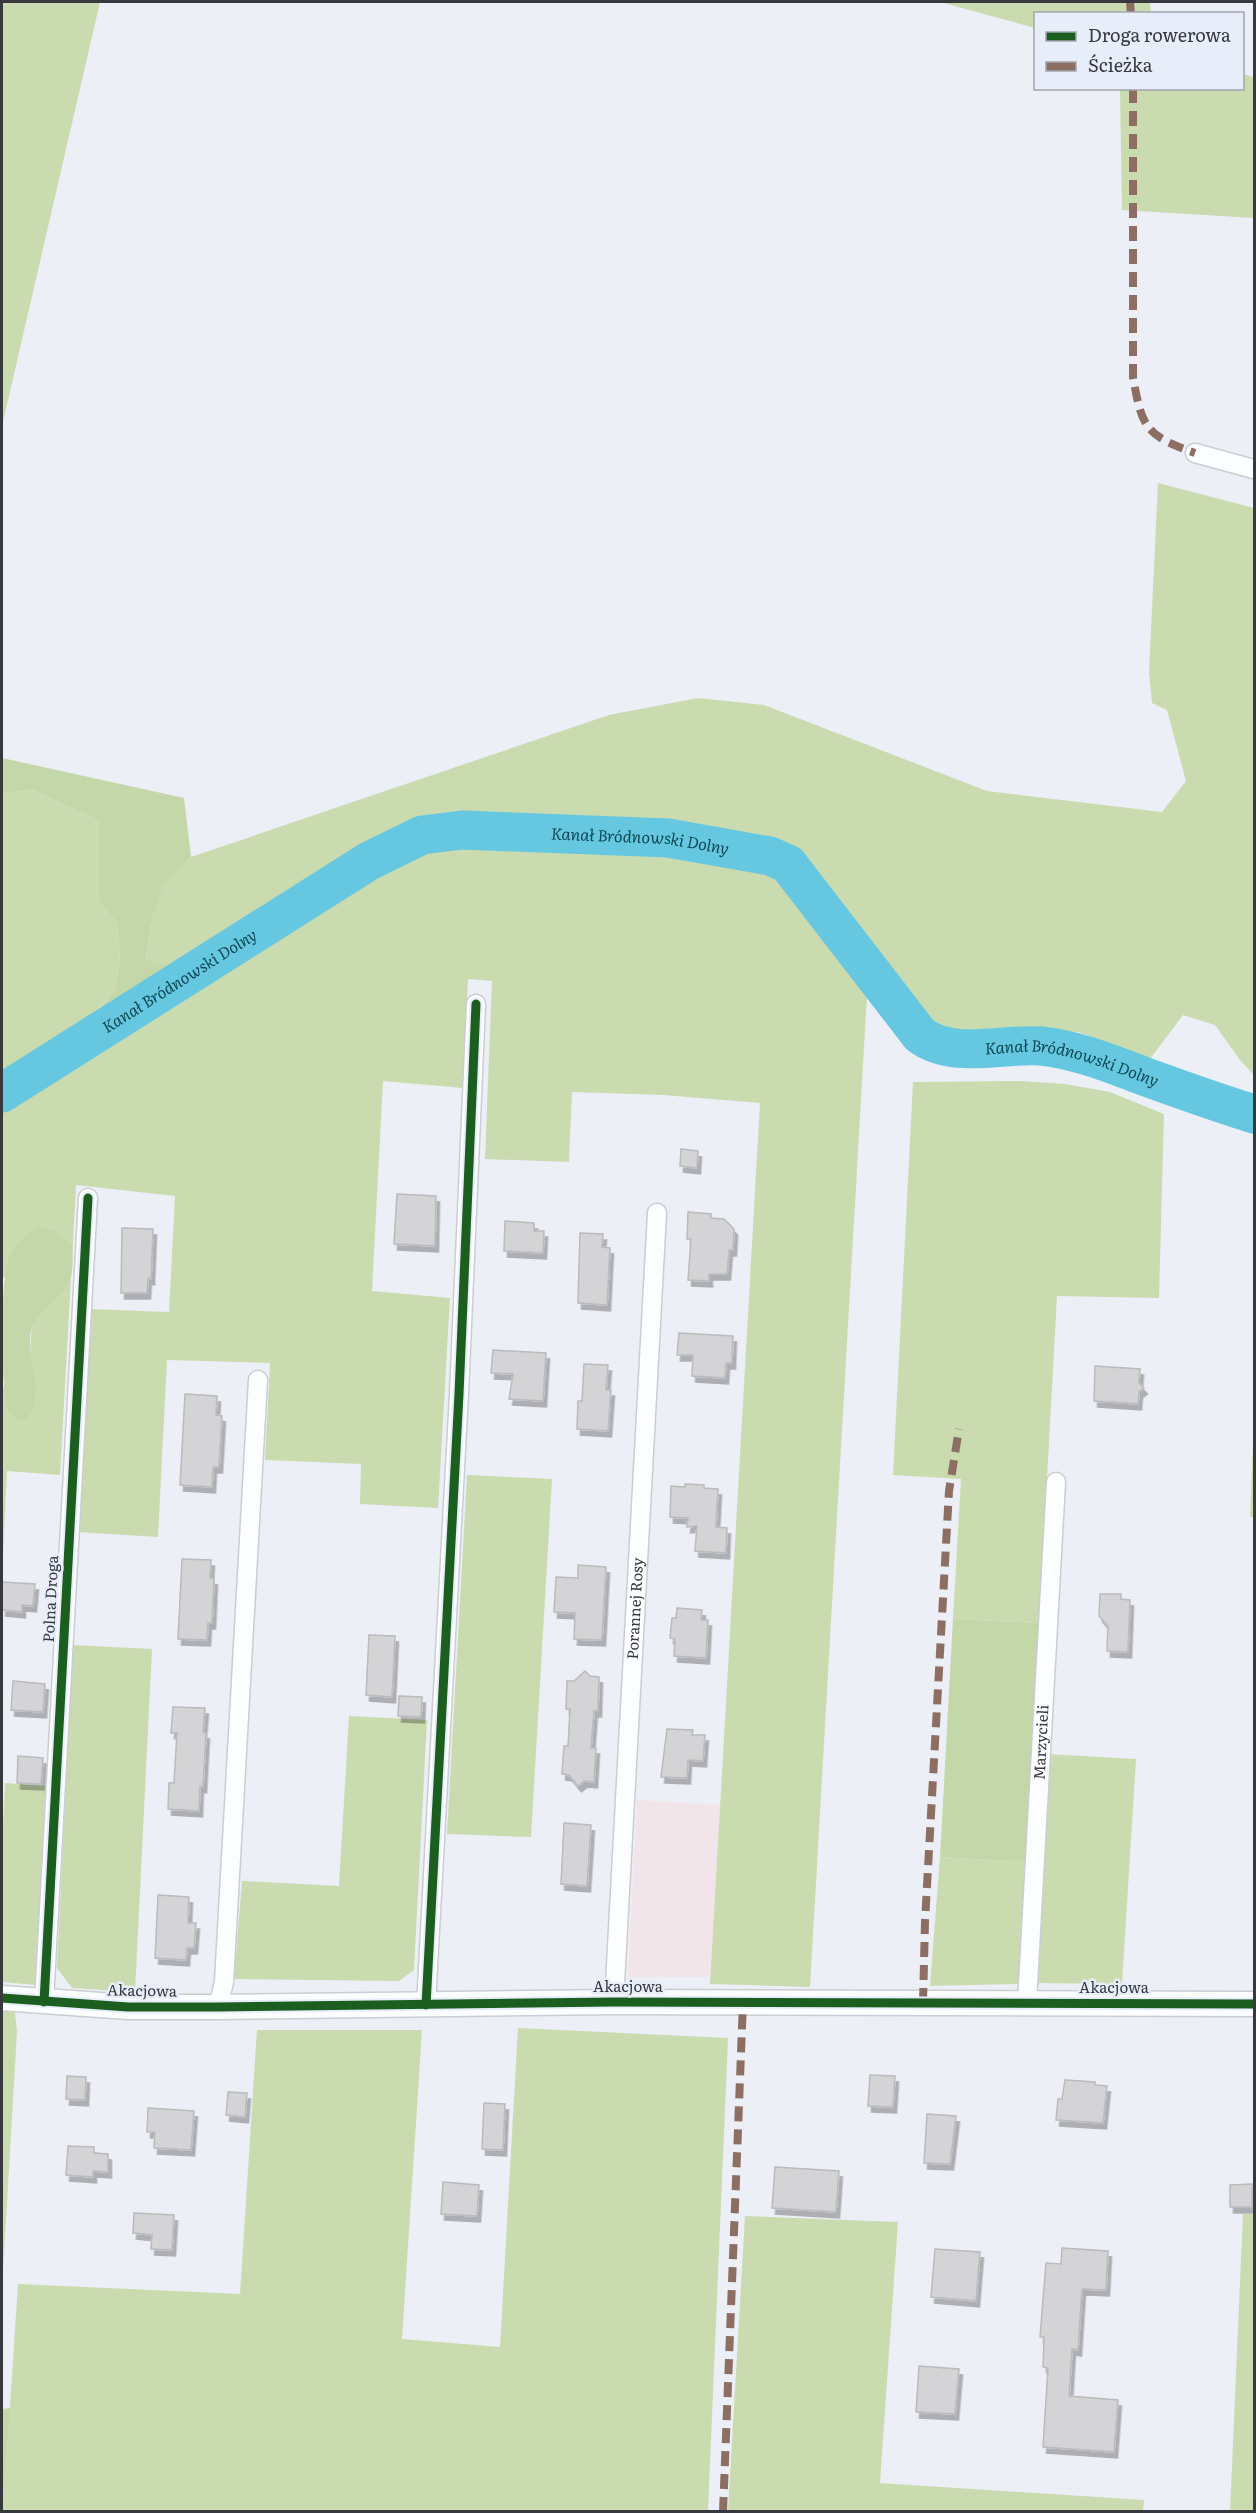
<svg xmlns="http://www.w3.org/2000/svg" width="1256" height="2513" viewBox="0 0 1256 2513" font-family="Literata,serif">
	<defs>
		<filter id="shadow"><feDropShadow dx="3.5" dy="6" stdDeviation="0" flood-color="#0004"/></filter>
	</defs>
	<rect width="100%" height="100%" fill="#eceff5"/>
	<!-- industrial -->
	<polygon fill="#f2e5ea" points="637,1800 721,1805 712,1977 628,1977"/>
	<!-- green -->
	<g fill="#cadbb0">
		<polygon points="2,2 100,2 2,426"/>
		<polygon points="940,2 1150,2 1151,13 1036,14 1035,28"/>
		<polygon points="1243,74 1254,77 1254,218 1122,210 1120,89 1242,88"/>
		<path d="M1158 483 1254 508V1075L1240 1060 1215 1025 1183 1015 1150 1059 1078 1032 932 1029 918 1058 867 995 810 1987 710 1984 760 1103 663 1095 572 1092 569 1162 485 1159 492 981 468 979 463 1088 383 1081 372 1291 450 1298 438 1508 360 1504 361 1464 265 1460 270 1363 167 1360 158 1537 78 1532 89 1309 169 1312 175 1196 76 1185 73 1243 54 1230 3 1278V1387L35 1402C34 1386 27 1338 33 1326 41 1308 61 1296 71 1278L60 1475 7 1471 2 1577V793L33 790 99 821V902L117 923 120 961 115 990 98 1010 170 969 146 961 153 917 163 885 191 857 609 715 698 698 764 705 987 791 1162 812 1186 781 1167 710 1152 703 1149 672Z"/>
		<polygon points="1020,1081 1065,1084 1110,1092 1164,1114 1159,1298 1057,1296 1039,1623 953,1619 961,1479 893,1475 913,1082"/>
		<polygon points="1254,1417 1254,1517 1250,1517"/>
		<polygon points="467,1475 552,1479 531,1837 447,1834"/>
		<polygon points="73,1645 152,1649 135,1992 72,1988 57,1968"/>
		<polygon points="349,1716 427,1720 414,1970 399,1981 234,1979 242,1881 339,1886"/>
		<polygon points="1047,1754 1136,1759 1122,1984 1035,1983"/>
		<polygon points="5,1783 46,1786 36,1985 2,1982 2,1844"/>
		<polygon points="940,1857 1026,1862 1020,1984 930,1986"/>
		<polygon points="2,2011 15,2012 17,2032 3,2271"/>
		<polygon points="518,2028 728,2038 708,2511 3,2512 18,2284 240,2294 257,2030 422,2030 402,2339 500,2347"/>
		<polygon points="1243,2214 1254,2214 1254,2511 1230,2512"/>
		<polygon points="745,2216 898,2222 880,2483 1144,2500 1143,2511 728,2511"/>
	</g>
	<!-- forest -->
	<g fill="#c4d7a9">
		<polygon points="2,758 184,798 191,857 163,886 153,917 146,960 171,968 97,1012 115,990 120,961 117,923 99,902 99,821 33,790 2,793"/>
		<path d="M37 1227 54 1230 73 1243C72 1254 74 1269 70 1280 62 1301 33 1312 30 1336 28 1360 47 1404 24 1421 19 1420 12 1417 9 1412 0 1394 0 1278 9 1257 15 1244 25 1236 37 1227Z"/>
		<polygon points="953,1619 1039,1623 1026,1862 940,1857"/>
		<polygon points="10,2408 3,2511 2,2511 2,2409"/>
	</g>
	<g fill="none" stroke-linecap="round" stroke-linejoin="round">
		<!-- river -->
		<path stroke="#66c8e0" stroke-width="39" id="s1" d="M2 1093 369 861 422 835 462 830 668 838 770 856 788 864 920 1035C954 1060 1002 1043 1041 1046 1078 1050 1111 1064 1146 1077 1182 1090 1218 1103 1254 1114"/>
	</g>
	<!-- building -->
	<g fill="#d4d3d5" stroke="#bbbabc" stroke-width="1.5" filter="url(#shadow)">
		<polygon points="681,1149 698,1151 697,1168 680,1166"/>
		<polygon points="397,1194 436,1196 435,1246 394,1244"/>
		<polygon points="688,1212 711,1214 711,1218 724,1219 734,1229 733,1250 729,1250 727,1274 709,1274 709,1281 688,1280 691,1239 687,1239"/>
		<polygon points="505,1221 534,1223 534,1231 544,1231 543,1253 504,1251"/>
		<polygon points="122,1228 153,1229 151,1279 148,1278 147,1293 121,1293"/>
		<polygon points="580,1233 603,1234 602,1247 610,1248 607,1305 578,1303"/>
		<polygon points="679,1333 733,1336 732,1363 726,1363 725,1378 692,1376 693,1355 677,1355"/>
		<polygon points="493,1350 546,1353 543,1401 509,1399 513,1374 491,1373"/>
		<polygon points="584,1364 608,1365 606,1390 611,1390 608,1431 577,1429 578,1401 582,1401"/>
		<polygon points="1095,1366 1140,1369 1139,1383 1144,1388 1139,1392 1138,1404 1094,1401"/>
		<polygon points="185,1394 217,1396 216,1415 222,1416 219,1467 213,1467 212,1487 180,1485"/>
		<polygon points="685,1484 704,1485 704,1488 718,1489 716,1527 727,1528 726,1553 695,1551 697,1526 687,1527 688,1518 670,1517 671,1486 685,1487"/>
		<polygon points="182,1559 211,1560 210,1578 214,1579 212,1623 208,1623 207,1640 178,1639"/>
		<polygon points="578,1565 606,1567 602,1640 574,1639 575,1613 554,1612 556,1577 578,1578"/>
		<polygon points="2,1582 35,1584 33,1606 22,1605 22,1612 2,1610"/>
		<polygon points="1100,1594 1121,1594 1121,1599 1130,1600 1128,1652 1107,1651 1108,1626 1099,1616"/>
		<polygon points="677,1608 702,1610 701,1620 708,1620 706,1658 674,1656 675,1639 670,1638 672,1618 676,1618"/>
		<polygon points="369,1635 395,1636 392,1697 366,1695"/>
		<polygon points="585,1671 590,1676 599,1677 598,1711 594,1711 591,1748 596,1748 594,1782 584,1781 578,1786 569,1775 562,1774 564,1746 568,1746 569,1728 570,1709 566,1709 567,1681 574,1681"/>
		<polygon points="13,1681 45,1684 43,1712 11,1710"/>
		<polygon points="399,1696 422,1697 421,1717 398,1716"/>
		<polygon points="173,1707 205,1708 203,1732 206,1733 203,1787 200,1786 199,1811 168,1809 169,1783 174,1783 177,1733 171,1733"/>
		<polygon points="667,1729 693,1730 692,1735 705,1735 703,1761 688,1760 687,1778 661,1777"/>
		<polygon points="18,1756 43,1758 41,1784 17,1783"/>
		<polygon points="564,1823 591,1825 587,1886 561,1884"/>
		<polygon points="158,1895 189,1897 188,1923 196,1923 194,1948 187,1948 186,1960 155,1958"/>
		<polygon points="870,2075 895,2076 893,2107 868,2106"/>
		<polygon points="67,2076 86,2077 85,2100 66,2099"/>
		<polygon points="1065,2080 1095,2082 1095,2085 1107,2086 1103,2123 1056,2120 1058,2099 1062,2099"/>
		<polygon points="228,2092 247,2093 245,2117 226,2115"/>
		<polygon points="484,2103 505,2104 503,2150 482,2149"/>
		<polygon points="148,2108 194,2111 191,2150 154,2148 155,2132 147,2132"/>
		<polygon points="927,2114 956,2116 950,2164 924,2163"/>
		<polygon points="68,2146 94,2147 94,2153 108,2154 108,2172 93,2171 93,2177 66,2175"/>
		<polygon points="775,2167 839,2171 836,2212 772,2208"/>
		<polygon points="443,2182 479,2185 477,2216 441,2214"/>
		<polygon points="1252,2184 1252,2207 1230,2207 1230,2185"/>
		<polygon points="134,2213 174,2215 172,2250 151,2249 152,2235 133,2233"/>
		<polygon points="1062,2248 1108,2251 1106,2290 1082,2289 1078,2350 1072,2349 1069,2396 1118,2400 1114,2452 1043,2447 1048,2368 1043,2367 1044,2337 1040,2337 1046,2263 1061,2264"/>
		<polygon points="935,2249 980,2252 976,2301 931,2297"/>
		<polygon points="919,2366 959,2369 955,2414 916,2412"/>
	</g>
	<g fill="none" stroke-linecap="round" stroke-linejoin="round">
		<defs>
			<g id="street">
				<polyline points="1195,453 1254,469"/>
				<polyline points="44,2002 88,1198"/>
				<path id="s2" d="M614 2002 657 1213"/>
				<path id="s3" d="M1027 2003 1056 1482"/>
				<polyline points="426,2005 459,1394 476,1004"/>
				<polyline points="218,2007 224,1982 258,1380"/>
			</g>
			<polyline id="secondary" points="2,1998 128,2007 218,2007 614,2002 1254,2004"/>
		</defs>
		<!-- street casing -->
		<use href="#street" stroke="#cbcdd2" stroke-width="21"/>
		<!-- secondary casing -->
		<use href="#secondary" stroke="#cbcdd2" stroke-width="27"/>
		<!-- street -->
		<use href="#street" stroke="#fcfdfe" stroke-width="18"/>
		<!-- secondary -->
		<use href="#secondary" stroke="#fcfdfe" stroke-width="24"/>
		<!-- quiet -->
		<g stroke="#8d6e63" stroke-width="8" stroke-dasharray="15 8" stroke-linecap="butt">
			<polyline points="1130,2 1131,14"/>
			<path d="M1133 88V377C1142 428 1145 435 1195 453"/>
			<polyline points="923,2003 925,1922 949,1491 959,1429"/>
			<polyline points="723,2512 743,2002"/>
		</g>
		<defs>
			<g id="cycleway">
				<polyline points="2,1998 128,2007 218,2007 614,2002 1254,2004"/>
				<polyline points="44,2002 88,1198"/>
				<polyline points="426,2005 459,1394 476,1004"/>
			</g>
		</defs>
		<!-- cycleway casing -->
		<use href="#cycleway" stroke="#e8eef9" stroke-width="13"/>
		<!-- cycleway -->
		<use href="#cycleway" stroke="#1b5e20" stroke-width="9"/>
	</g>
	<g text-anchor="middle" stroke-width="5" stroke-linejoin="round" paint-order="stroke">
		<!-- street labels -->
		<g font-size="15" fill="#37393e" stroke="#e8eef9">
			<text transform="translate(51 1599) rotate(-87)" y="5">Polna Droga</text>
			<text dy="5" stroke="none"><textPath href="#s2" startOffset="394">Porannej Rosy</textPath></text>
			<text dy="5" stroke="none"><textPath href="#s3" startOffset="261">Marzycieli</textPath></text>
			<text x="628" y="1992">Akacjowa</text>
			<text x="1114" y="1993">Akacjowa</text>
			<text transform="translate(142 1991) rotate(1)" y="5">Akacjowa</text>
		</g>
		<!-- water labels -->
		<g font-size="16" font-style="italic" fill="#0f4855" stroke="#e8eef9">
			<text dy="6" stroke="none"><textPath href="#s1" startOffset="712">Kanał Bródnowski Dolny</textPath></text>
			<text dy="6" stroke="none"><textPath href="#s1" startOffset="210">Kanał Bródnowski Dolny</textPath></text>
			<text dy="6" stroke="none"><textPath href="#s1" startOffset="1236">Kanał Bródnowski Dolny</textPath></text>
		</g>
	</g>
	<!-- border -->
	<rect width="1256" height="2513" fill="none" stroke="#37393e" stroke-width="6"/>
	<!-- legend -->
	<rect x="1034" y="12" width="210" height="78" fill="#e8eef9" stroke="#a1a6ae" stroke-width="1.5"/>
	<rect x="1046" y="32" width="30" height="9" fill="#1b5e20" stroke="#a1a6ae" stroke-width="1.5"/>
	<text x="1088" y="42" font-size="18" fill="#37393e">Droga rowerowa</text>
	<rect x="1046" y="62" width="30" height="9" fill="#8d6e63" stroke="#a1a6ae" stroke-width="1.5"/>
	<text x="1088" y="72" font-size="18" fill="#37393e">Ścieżka</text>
</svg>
